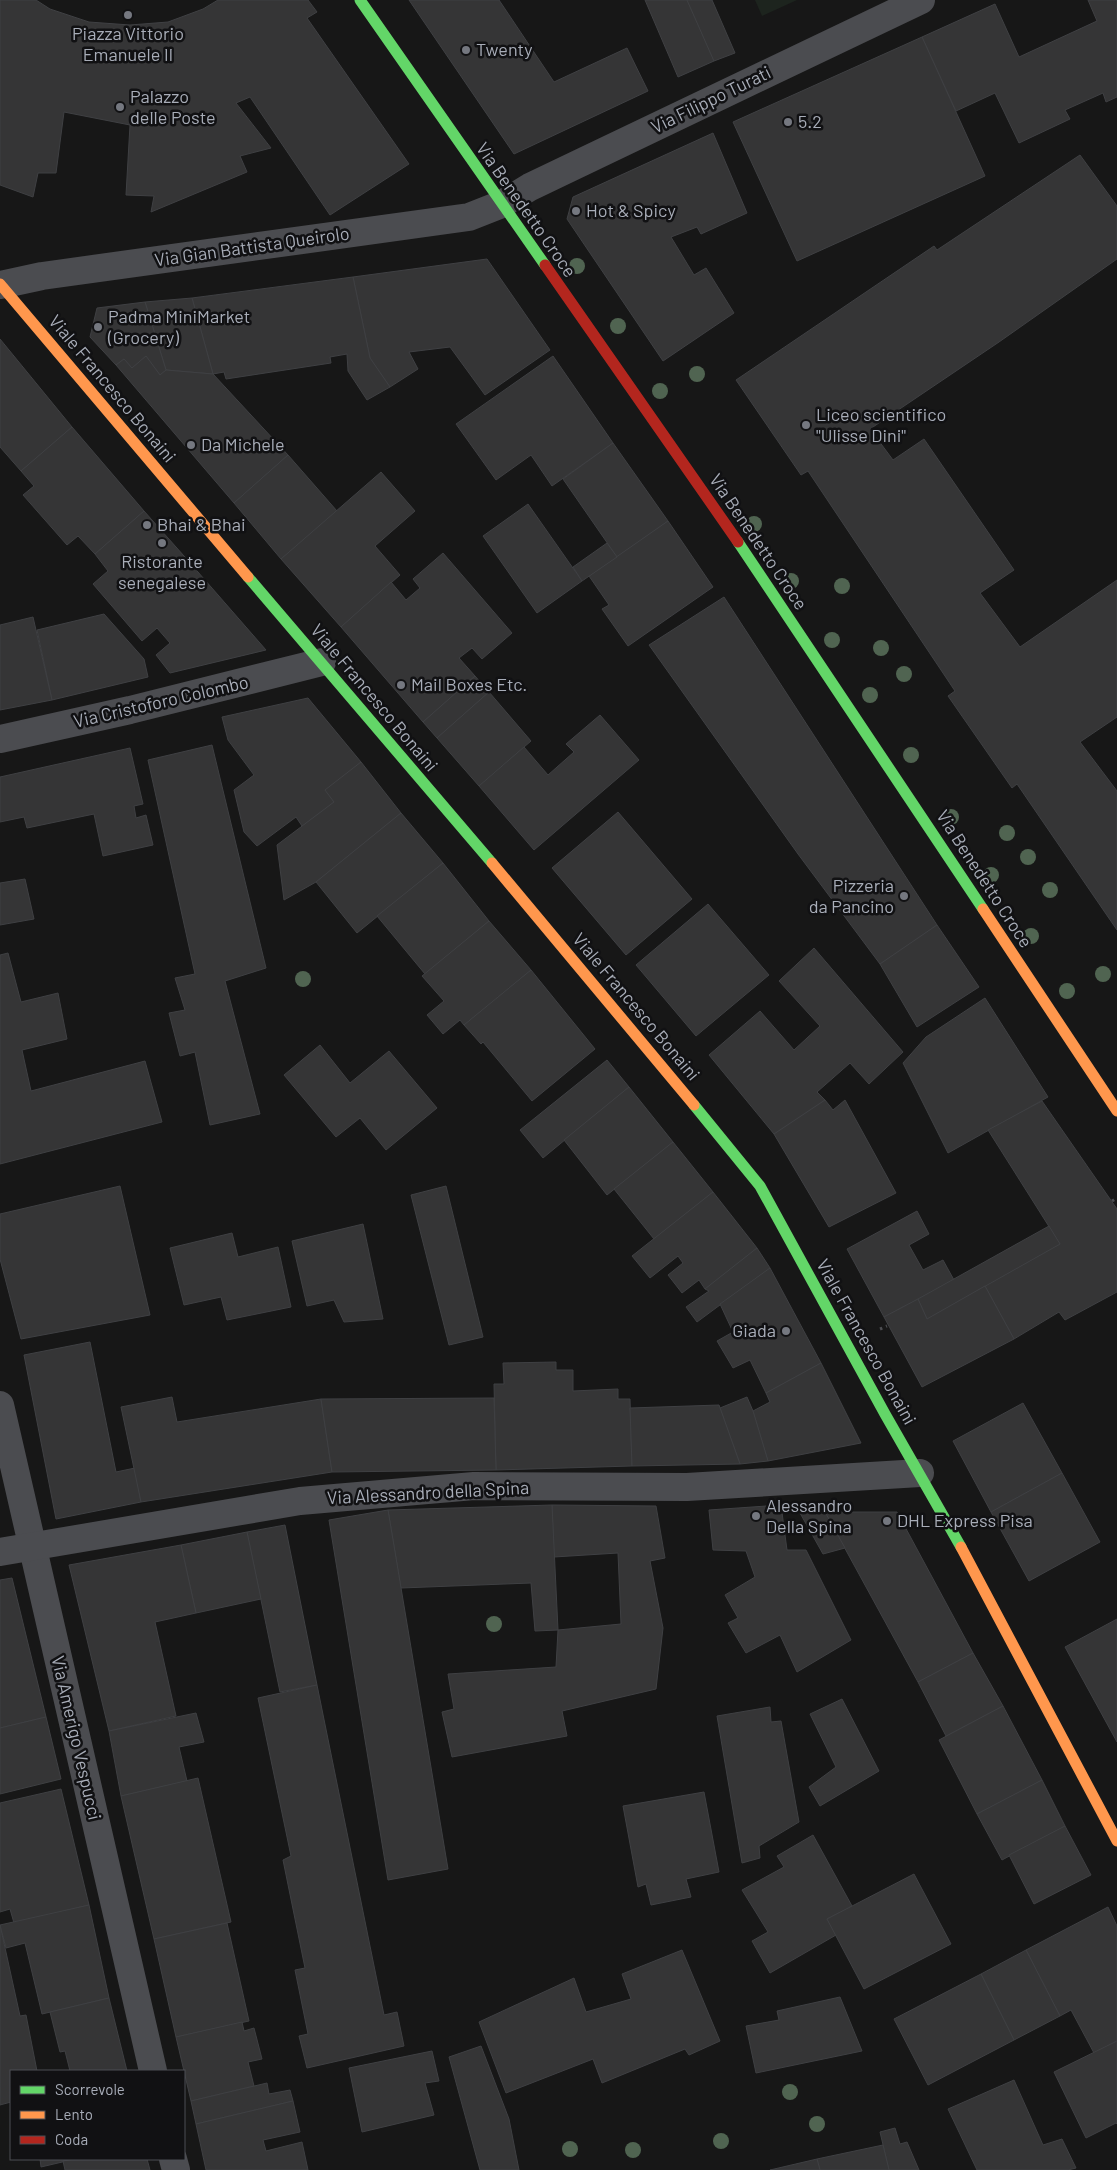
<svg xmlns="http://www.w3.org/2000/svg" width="1117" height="2170" viewBox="0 0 1117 2170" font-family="Barlow,sans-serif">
	<rect width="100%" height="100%" fill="#171717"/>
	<!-- green -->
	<polygon fill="#1d241e" points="755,0 797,0 762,16"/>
	<!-- building -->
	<g fill="#353536" stroke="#3f4043">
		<polygon points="0,0 36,0 50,9 89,22 130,25 168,22 203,9 218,0 308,0 317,12 307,18 409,164 330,215 250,97 236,103 271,148 240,156 247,172 151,212 154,196 126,195 130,125 64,112 56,173 38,173 33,197 0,185"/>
		<polygon points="409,0 499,0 554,82 627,48 648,91 514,154"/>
		<polygon points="645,0 687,0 714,61 678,77"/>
		<polygon points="687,0 712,0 735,53 714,61"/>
		<polygon points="1088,0 1117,0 1117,97 1106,102 1103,93 1065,110 1070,119 1019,143 995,93 956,111 922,37 995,4 1019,57 1097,21"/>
		<polygon points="922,37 985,176 797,261 733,122"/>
		<polygon points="713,133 747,213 701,234 697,227 671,237 694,275 706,268 734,313 663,361 567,219 573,197"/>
		<polygon points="1080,155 1117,206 1117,259 999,342 870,429 893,460 924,439 1014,570 980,593 1020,647 1117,580 1117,717 1080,742 1117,791 1117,930 1017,784 1012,788 948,696 955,691 808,471 801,475 736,380 934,246 937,250"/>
		<polygon points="487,259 550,350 485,395 450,347 409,352 418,369 390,387 370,358 353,277"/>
		<polygon points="353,277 370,358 390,387 367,400 348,371 347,354 330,357 331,363 226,379 224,372 213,374 192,298"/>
		<polygon points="192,298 213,374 166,370 145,302"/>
		<polygon points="145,302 166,370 160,375 146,356 132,368 124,359 116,365 90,337 97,308"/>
		<polygon points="0,339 72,427 21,471 0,447"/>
		<polygon points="146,356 160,375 166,370 213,374 288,455 234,503 116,365 124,359 132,368"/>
		<polygon points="553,356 613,443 552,486 531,455 496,480 456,424"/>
		<polygon points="72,427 144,511 95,554 78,536 67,545 23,495 34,486 21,471"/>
		<polygon points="613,443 668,521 617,557 563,479"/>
		<polygon points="288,455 337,511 281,559 234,503"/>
		<polygon points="381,472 415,511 375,546 400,575 341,627 281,559"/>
		<polygon points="528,504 582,581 537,613 483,536"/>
		<polygon points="144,511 184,556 266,650 170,673 156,655 170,643 157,628 142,641 93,584 108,571 95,554"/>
		<polygon points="668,521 713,587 628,646 602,609 609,605 589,576"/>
		<polygon points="607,543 617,557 582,581 573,567"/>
		<polygon points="443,553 512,633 482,659 472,648 459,658 475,676 423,722 341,627 391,582 406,600 420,588 413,579"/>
		<polygon points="724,597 937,925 880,964 798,854 649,645"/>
		<polygon points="104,614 144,659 148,677 52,700 37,630"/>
		<polygon points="33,617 52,700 0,710 0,625"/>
		<polygon points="475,676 489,692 437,738 423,722"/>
		<polygon points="489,692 531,741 479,786 437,738"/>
		<polygon points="308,698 361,762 325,790 334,802 302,826 296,817 257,846 244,832 234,790 254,775 228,740 222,717"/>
		<polygon points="600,715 639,760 534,850 479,786 524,747 548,775 574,752 566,744"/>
		<polygon points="212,745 266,968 225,981 260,1114 210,1125 195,1052 180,1056 169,1013 185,1010 175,978 195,974 148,760"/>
		<polygon points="130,748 143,804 134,806 136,818 146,815 153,845 103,856 94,814 27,828 24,817 0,822 0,777"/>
		<polygon points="361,762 401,813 316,882 284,900 277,845 334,802 325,790"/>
		<polygon points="618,812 692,899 626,955 552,868"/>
		<polygon points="401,813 443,863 357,933 316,882"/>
		<polygon points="443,863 489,921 425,974 377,916"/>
		<polygon points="25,879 34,919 0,925 0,883"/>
		<polygon points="708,904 769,975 696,1036 636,965"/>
		<polygon points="489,921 531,970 464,1025 460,1020 443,1034 427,1015 444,1001 422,976"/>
		<polygon points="937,925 979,987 917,1027 880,964"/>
		<polygon points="814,948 903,1052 869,1084 850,1063 817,1092 825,1100 774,1134 709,1055 760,1011 794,1050 820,1026 779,981"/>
		<polygon points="8,953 21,1002 58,993 67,1039 22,1050 31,1091 145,1061 162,1122 0,1164 0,955"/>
		<polygon points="531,970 595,1049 532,1101 483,1042 481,1044 464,1025"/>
		<polygon points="985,998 1048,1097 948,1153 903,1063 926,1037"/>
		<polygon points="320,1045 350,1083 389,1051 437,1108 386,1150 360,1118 336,1137 284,1075"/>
		<polygon points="607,1060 629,1087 543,1158 520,1130"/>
		<polygon points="629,1087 673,1142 607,1195 564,1140"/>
		<polygon points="825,1100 833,1110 845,1100 896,1193 829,1227 774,1134"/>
		<polygon points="1042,1101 1117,1209 1117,1292 1065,1320 1059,1312 1014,1339 985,1286 1060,1244 988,1130"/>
		<polygon points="673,1142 713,1192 654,1239 614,1189"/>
		<polygon points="120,1186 150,1315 21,1339 0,1259 0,1214"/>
		<polygon points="446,1186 483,1337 449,1345 411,1195"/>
		<polygon points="713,1192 757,1248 705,1289 699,1280 682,1293 668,1275 683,1263 678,1256 650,1278 632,1256"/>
		<polygon points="917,1211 929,1234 909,1245 923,1270 943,1260 954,1280 884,1317 847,1249"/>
		<polygon points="363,1224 383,1319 344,1322 334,1300 307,1306 292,1241"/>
		<polygon points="1049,1226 1060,1244 927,1319 918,1299"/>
		<polygon points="232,1233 238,1257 278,1247 291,1307 227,1320 221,1297 184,1305 170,1248"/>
		<polygon points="757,1248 770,1268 697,1322 686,1307 709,1291 705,1289"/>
		<polygon points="770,1268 821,1363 766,1393 750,1360 733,1368 717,1341 733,1332 720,1304"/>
		<polygon points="985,1286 1014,1339 922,1387 884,1317 918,1299 927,1319"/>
		<polygon points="90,1342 116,1472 135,1468 141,1502 56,1519 24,1355"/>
		<polygon points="556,1362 556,1370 573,1370 573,1391 618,1389 618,1399 630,1399 632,1466 496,1470 494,1384 504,1384 503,1363"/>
		<polygon points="821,1363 861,1443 768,1461 753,1411 770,1402 766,1393"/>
		<polygon points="172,1397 177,1422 321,1399 332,1472 141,1502 121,1407"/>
		<polygon points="747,1397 753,1411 768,1461 740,1464 720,1408"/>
		<polygon points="494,1398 496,1470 332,1472 321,1399"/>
		<polygon points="1023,1403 1062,1473 991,1512 953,1441"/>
		<polygon points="719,1405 740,1464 632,1466 630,1408"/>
		<polygon points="1062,1473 1100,1542 1029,1581 991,1512"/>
		<polygon points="552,1505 656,1506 665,1558 650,1561 663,1628 656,1689 562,1711 567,1736 452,1757 442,1712 454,1709 448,1674 556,1667 558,1630 621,1624 618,1553 554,1557"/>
		<polygon points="552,1505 558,1630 535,1631 531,1583 401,1588 388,1510"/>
		<polygon points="781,1505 787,1550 806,1550 851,1640 797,1672 780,1635 746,1653 728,1623 738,1618 725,1595 755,1577 746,1551 713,1550 709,1510"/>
		<polygon points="388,1510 448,1869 388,1880 329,1520"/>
		<polygon points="825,1512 897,1512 973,1653 918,1682"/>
		<polygon points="825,1512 845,1548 823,1554 800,1513"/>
		<polygon points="285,1525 317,1685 280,1692 247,1532"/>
		<polygon points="247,1532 261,1599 196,1613 181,1545"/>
		<polygon points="181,1545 196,1613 155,1622 176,1716 109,1731 69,1565"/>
		<polygon points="12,1578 46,1717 0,1728 0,1580"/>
		<polygon points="1117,1619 1117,1742 1065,1647"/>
		<polygon points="973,1653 1003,1706 946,1736 918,1682"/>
		<polygon points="317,1685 384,2015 397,2012 404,2046 307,2068 299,2036 308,2034 295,1970 305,1968 283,1860 291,1856 258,1698"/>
		<polygon points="842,1699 879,1771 820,1806 809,1787 836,1767 810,1714"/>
		<polygon points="1003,1706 1042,1780 977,1814 939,1740"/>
		<polygon points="770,1707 771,1722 781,1721 799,1822 759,1846 760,1858 742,1863 717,1716"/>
		<polygon points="196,1713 204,1742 179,1747 187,1781 121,1796 109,1731"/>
		<polygon points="46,1717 61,1779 0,1794 0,1728"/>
		<polygon points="198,1778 231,1922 154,1939 121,1796"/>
		<polygon points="1042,1780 1065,1826 1002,1860 977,1814"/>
		<polygon points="61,1789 89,1905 14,1923 10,1909 0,1912 0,1803"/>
		<polygon points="704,1792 719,1872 686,1879 691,1897 651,1905 646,1884 638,1887 623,1806"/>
		<polygon points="1065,1826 1091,1875 1034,1904 1009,1855"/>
		<polygon points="813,1835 852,1906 827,1919 836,1935 770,1973 752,1941 768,1932 742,1890 784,1867 777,1856"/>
		<polygon points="914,1874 951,1944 864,1989 827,1919"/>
		<polygon points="89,1905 109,1998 42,2014 25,1943 6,1948 0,1925"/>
		<polygon points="1108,1907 1117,1926 1117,2041 1094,2053 1071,2010 1060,2016 1026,1950"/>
		<polygon points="227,1923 249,2021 176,2037 154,1939"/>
		<polygon points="0,1925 20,2016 26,2015 37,2071 11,2071 11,2102 0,2105"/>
		<polygon points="682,1950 720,2041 689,2055 685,2049 602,2083 593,2059 506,2093 479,2022 574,1978 586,2012 631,1999 622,1974"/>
		<polygon points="1026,1950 1060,2016 1014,2040 981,1974"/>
		<polygon points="981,1974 1014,2040 928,2085 894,2019"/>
		<polygon points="840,1997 862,2051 756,2073 746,2026 779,2020 777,2011"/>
		<polygon points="109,1998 127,2071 70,2071 65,2051 60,2052 50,2012"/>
		<polygon points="242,2022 244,2031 254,2028 262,2059 248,2062 254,2086 191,2101 176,2037"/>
		<polygon points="1117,2041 1117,2124 1116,2123 1086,2138 1054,2072"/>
		<polygon points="481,2046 509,2119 519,2170 480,2170 449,2057"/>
		<polygon points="432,2051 439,2081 425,2083 434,2115 362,2132 349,2068"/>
		<polygon points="1014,2080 1043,2145 1062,2139 1076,2168 1068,2170 977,2170 948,2109"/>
		<polygon points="267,2083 269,2094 290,2090 293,2101 196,2124 191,2101"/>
		<polygon points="293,2101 300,2132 263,2140 266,2151 302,2142 308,2170 206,2170 196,2124"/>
		<polygon points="895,2128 900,2144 907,2142 919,2170 889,2170 880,2132"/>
		<polygon points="883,2145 889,2170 820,2170 817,2159"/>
		<polygon points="40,2159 75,2159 41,2167"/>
		<polygon points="75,2159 147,2159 150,2170 65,2170 63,2161"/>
		<polygon points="817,2159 820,2170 770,2170"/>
	</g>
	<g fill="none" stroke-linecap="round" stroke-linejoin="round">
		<!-- path -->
		<g stroke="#4d4e52" stroke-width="3" stroke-dasharray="2.5 4" stroke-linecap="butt">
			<polyline points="1112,1201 1117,1198"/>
			<polyline points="880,1329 887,1326"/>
		</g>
		<!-- street -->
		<g stroke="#4b4c50" stroke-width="28">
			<polyline points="0,285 42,276 469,217 502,204 530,187 921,0"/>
			<polyline points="0,739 130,710 322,662"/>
			<polyline points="0,1405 153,2071"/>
			<polyline points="0,1552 300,1501 474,1486 687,1487 920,1473"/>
			<polyline points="173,2159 176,2170"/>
		</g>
		<!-- fast -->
		<g stroke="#63d668" stroke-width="11">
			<polyline points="360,0 545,265"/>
			<polyline points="738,542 983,909"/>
			<polyline points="248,577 492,863"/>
			<polyline points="694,1105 760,1186 885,1414 961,1547"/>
		</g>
		<!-- slow -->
		<g stroke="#ff974d" stroke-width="11">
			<polyline points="0,284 248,577"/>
			<polyline points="492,863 694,1105"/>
			<polyline points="983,909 1117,1111"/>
			<polyline points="961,1547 1117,1841"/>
		</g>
		<!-- jam -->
		<polyline stroke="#b3261e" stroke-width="11" points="545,265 738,542"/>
	</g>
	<!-- trees -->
	<g fill="#506451">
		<circle cx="577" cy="266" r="8"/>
		<circle cx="618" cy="326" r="8"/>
		<circle cx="697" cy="374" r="8"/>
		<circle cx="660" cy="391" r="8"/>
		<circle cx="754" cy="524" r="8"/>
		<circle cx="791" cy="581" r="8"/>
		<circle cx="842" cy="586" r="8"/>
		<circle cx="832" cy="640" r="8"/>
		<circle cx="881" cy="648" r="8"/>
		<circle cx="904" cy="674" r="8"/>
		<circle cx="870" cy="695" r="8"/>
		<circle cx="911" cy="755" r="8"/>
		<circle cx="951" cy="817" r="8"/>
		<circle cx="1007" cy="833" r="8"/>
		<circle cx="1028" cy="857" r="8"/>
		<circle cx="991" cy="875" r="8"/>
		<circle cx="1050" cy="890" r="8"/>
		<circle cx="1031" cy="936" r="8"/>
		<circle cx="1103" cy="974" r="8"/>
		<circle cx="303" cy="979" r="8"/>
		<circle cx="1067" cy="991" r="8"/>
		<circle cx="494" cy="1624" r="8"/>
		<circle cx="790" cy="2092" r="8"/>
		<circle cx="817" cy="2124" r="8"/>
		<circle cx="721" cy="2141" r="8"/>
		<circle cx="570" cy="2149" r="8"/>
		<circle cx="633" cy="2150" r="8"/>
	</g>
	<!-- markers -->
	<g fill="#757880" stroke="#111113" stroke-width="2">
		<circle cx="128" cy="15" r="5"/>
		<circle cx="466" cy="50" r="5"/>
		<circle cx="120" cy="107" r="5"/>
		<circle cx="788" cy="122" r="5"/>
		<circle cx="576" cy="211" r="5"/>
		<circle cx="98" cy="327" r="5"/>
		<circle cx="806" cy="425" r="5"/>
		<circle cx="191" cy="445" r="5"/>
		<circle cx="147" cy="525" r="5"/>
		<circle cx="162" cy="543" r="5"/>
		<circle cx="401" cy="685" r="5"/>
		<circle cx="904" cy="896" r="5"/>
		<circle cx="786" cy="1331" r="5"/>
		<circle cx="756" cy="1516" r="5"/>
		<circle cx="887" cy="1521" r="5"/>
	</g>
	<g text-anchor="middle" stroke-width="5" stroke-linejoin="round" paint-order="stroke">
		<!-- poi labels -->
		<g font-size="18" fill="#a8adb8" stroke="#111113" text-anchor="start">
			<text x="128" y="40" text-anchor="middle">Piazza Vittorio<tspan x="128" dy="21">Emanuele II</tspan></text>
			<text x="476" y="56">Twenty</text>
			<text x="130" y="103">Palazzo<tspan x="130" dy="21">delle Poste</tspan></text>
			<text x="798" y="128">5.2</text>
			<text x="586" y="217">Hot &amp; Spicy</text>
			<text x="108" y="323">Padma MiniMarket<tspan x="108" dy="21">(Grocery)</tspan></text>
			<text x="816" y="421">Liceo scientifico<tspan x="816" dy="21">"Ulisse Dini"</tspan></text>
			<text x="201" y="451">Da Michele</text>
			<text x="157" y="531">Bhai &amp; Bhai</text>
			<text x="162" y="568" text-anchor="middle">Ristorante<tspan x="162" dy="21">senegalese</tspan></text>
			<text x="411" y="691">Mail Boxes Etc.</text>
			<text x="894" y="892" text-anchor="end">Pizzeria<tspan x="894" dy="21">da Pancino</tspan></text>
			<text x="776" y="1337" text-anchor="end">Giada</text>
			<text x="766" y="1512">Alessandro<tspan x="766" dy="21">Della Spina</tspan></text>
			<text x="897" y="1527">DHL Express Pisa</text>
		</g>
		<!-- street labels -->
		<g font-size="18" fill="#a8adb8" stroke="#111113">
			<text transform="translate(711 100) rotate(-26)" y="6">Via Filippo Turati</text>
			<text transform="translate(526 210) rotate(55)" y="6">Via Benedetto Croce</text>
			<text transform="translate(252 247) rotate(-8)" y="6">Via Gian Battista Queirolo</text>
			<text transform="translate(112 389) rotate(50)" y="6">Viale Francesco Bonaini</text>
			<text transform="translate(758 542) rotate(56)" y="6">Via Benedetto Croce</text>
			<text transform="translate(374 698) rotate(50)" y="6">Viale Francesco Bonaini</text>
			<text transform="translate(161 702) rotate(-13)" y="6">Via Cristoforo Colombo</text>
			<text transform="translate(984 879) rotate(57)" y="6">Via Benedetto Croce</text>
			<text transform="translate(636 1007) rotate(50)" y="6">Viale Francesco Bonaini</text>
			<text transform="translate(866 1342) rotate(61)" y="6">Viale Francesco Bonaini</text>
			<text transform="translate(428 1493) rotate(-3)" y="6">Via Alessandro della Spina</text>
			<text transform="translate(76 1738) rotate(77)" y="6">Via Amerigo Vespucci</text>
		</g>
	</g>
	<!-- legend -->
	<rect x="10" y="2070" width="175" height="90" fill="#111113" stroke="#4d4f55"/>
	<rect x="20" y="2086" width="25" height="8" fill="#63d668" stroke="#4d4f55"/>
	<text x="55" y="2095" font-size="15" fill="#a8adb8">Scorrevole</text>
	<rect x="20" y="2111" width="25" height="8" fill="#ff974d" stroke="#4d4f55"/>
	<text x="55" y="2120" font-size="15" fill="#a8adb8">Lento</text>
	<rect x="20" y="2136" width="25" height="8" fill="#b3261e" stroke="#4d4f55"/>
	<text x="55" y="2145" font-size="15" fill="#a8adb8">Coda</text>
</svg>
